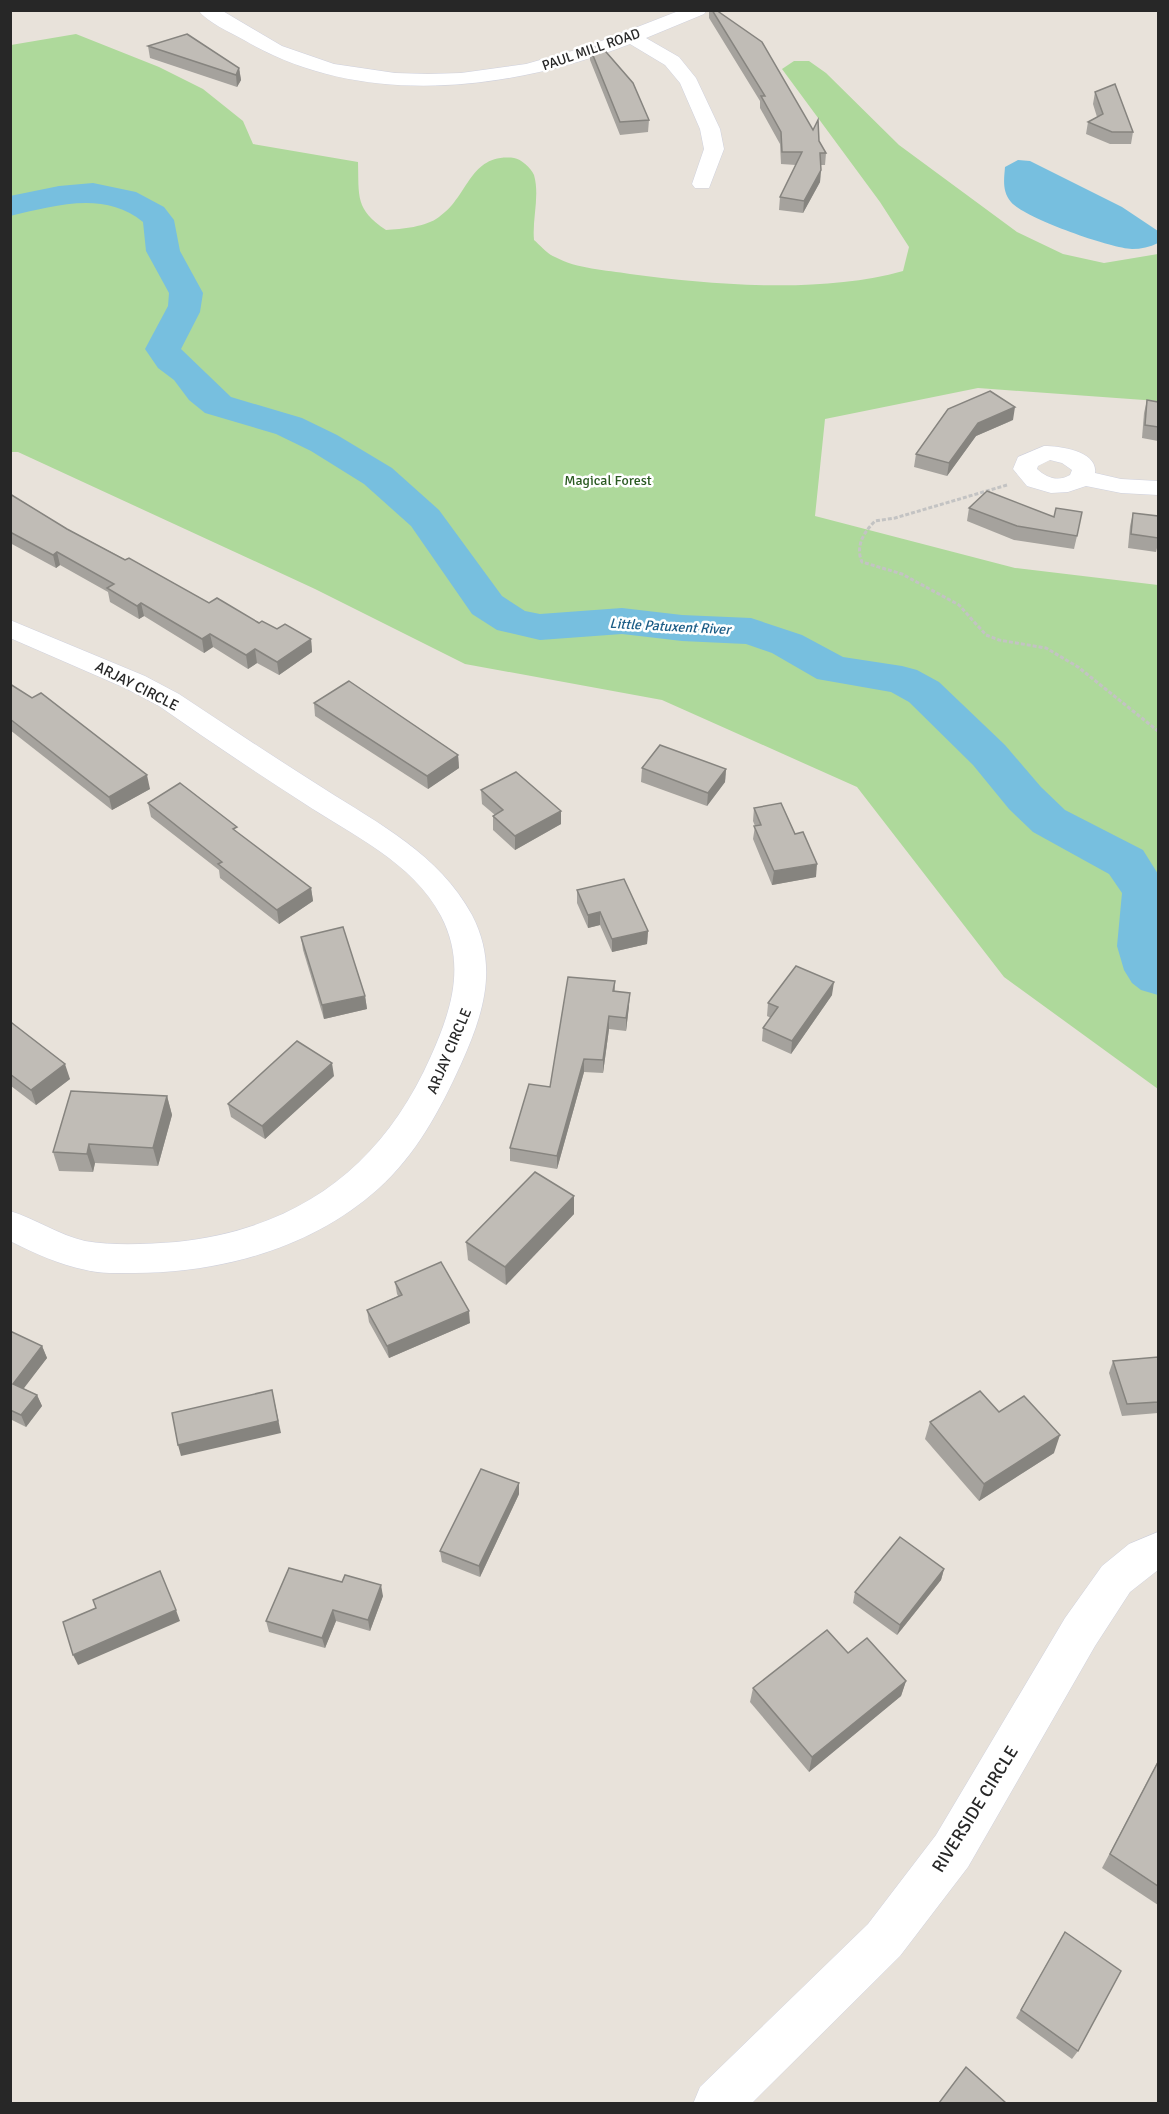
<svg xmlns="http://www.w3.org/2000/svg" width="1169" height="2114" viewBox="0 0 1169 2114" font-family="Signika,sans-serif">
	<rect width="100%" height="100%" fill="#e8e2da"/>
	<!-- green -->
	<path fill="#aed99b" d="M76 34 159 67 203 89 243 121 253 144 358 162C359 197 355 209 386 230 402 229 426 227 439 217 469 197 469 153 514 158 521 159 531 168 534 175 540 196 532 219 534 240 540 245 547 254 555 257 577 269 606 270 630 274 715 285 821 294 903 271L909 247 880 202 782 69 794 61H809L826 73 899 145 1017 232 1063 254 1104 263 1158 254V401L978 388 825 419 815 516 1015 568 1158 585V1089L1004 977 857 787 662 700 465 664 315 589 18 452H11V45Z"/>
	<!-- water -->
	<path fill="#77bfdf" d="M1018 160 1030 161 1122 207 1158 231V243C1150 247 1141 249 1132 249 1110 248 1024 218 1011 202 1002 191 1004 180 1005 167Z"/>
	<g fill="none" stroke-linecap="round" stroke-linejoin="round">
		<!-- river -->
		<path fill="#77bfdf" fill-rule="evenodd" d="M93 183 136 192 164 207 174 220 180 251 203 293 200 312 181 349 231 397 302 418 337 435 392 468 439 510 502 596 525 611 540 614 622 608 682 615 751 618 802 635 843 657 902 666 917 670 939 682 1005 745 1041 787 1065 810 1143 850 1158 874V995L1141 990 1132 983 1124 970 1117 946 1122 893 1109 874 1033 832 1009 809 973 765 909 702 891 692 817 679 772 653 746 644 682 641 622 634 540 640 497 630 472 614 411 526 364 484 311 451 276 434 205 413 189 400 174 380 158 368 145 349 168 306 169 293 146 251 143 222C104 190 54 206 10 216V196L59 186Z"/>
		<defs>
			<g id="minor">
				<path d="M198 10H221L282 46 334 64 395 73 428 74 461 73 526 64 586 47 681 10H707L704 14 646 38 679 57 696 78 720 129 724 149 709 188H695L692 184 704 149 700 129 680 83 665 65 630 44C509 91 361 109 244 40 230 32 208 23 198 10Z"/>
				<path d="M1044 446C1060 446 1098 451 1095 473L1121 479 1158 481V495L1121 493 1086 486 1068 492 1051 493 1027 486 1013 469 1018 457ZM1050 460 1062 463 1072 470 1070 475C1058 482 1047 478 1037 469L1038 466Z"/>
				<path d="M10 620 145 676 179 694C227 726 274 757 323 788 379 824 439 854 472 915 499 967 483 1015 461 1064 440 1110 416 1155 378 1189 312 1248 221 1273 134 1273 118 1273 101 1274 86 1270 60 1265 34 1253 10 1241V1211C36 1219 59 1235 85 1241 114 1246 148 1244 176 1242 298 1229 382 1167 431 1056 452 1009 466 964 441 916 413 862 350 834 302 802 254 771 206 739 159 706L125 688 10 638Z"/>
				<polygon points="1158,1532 1158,1570 1130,1592 1095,1646 968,1867 900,1956 751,2104 693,2104 700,2087 868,1924 936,1835 1065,1618 1102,1566 1129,1544"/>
			</g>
		</defs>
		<!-- minor casing -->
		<use href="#minor" stroke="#cfd1de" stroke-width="1"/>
		<!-- path -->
		<path stroke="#c3c3c3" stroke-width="3" stroke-dasharray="4 2" stroke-linecap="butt" d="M1007 485 895 518 875 521C864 532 855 546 862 562L902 574 959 605 986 635 999 640 1046 648 1078 667 1158 731"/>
		<!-- minor -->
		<use href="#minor" fill="#fff" fill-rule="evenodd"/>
	</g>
	<!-- wall -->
	<g fill="#a5a29d">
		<polygon points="709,10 716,10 819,141 826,153 825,165 821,165 820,182 803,213 779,210 780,197 796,165 781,164 780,144 760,108 760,101 709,18"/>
		<polygon points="148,46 239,68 241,80 237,87 150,58"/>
		<polygon points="590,48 649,120 648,132 620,135 590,60"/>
		<polygon points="1095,92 1133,132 1131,144 1110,144 1086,134 1088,122 1097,117 1093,104"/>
		<polygon points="1147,400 1158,402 1158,441 1142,438 1144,413"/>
		<polygon points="1013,420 976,436 947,476 914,467 916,454"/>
		<polygon points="10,494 67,529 209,603 277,629 311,639 312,652 279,675 257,663 248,669 213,647 204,653 144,616 139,619 110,602 108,592 60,565 56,568 10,543"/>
		<polygon points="969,508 1077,536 1074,549 1014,540 967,521"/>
		<polygon points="1133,513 1158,516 1158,544 1156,552 1128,548 1130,526"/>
		<polygon points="10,684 150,789 112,810 10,730"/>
		<polygon points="314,703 458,755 459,768 428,789 315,716"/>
		<polygon points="642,768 726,769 725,782 707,806 641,782"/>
		<polygon points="481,790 561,811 561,824 515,850 493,830 493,816 495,815 482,804"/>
		<polygon points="148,803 238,833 311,888 313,901 279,924 220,878 219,870 151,817"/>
		<polygon points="754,808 816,877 772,885 753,839 755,826 753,821"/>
		<polygon points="577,890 648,931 647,944 612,952 600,925 588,928 577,903"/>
		<polygon points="301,937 365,996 367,1009 324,1019 303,950"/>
		<polygon points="615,981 615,991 629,1006 626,1031 609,1029 603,1073 584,1072 557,1169 510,1161 510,1148 550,1087"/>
		<polygon points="832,995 791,1054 762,1041 763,1028 771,1018 767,1016 768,1003"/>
		<polygon points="10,1024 70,1079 36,1105 11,1086 10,1087"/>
		<polygon points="334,1076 265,1139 231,1117 228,1104"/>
		<polygon points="167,1096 172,1115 158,1166 95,1163 93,1172 59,1171 53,1152"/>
		<polygon points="574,1214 506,1285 468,1260 466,1242"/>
		<polygon points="395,1282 470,1323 389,1358 369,1322 367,1310 398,1296 397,1294"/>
		<polygon points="10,1331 42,1346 47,1358 23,1388 37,1395 42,1406 26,1427 10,1419"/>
		<polygon points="1158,1357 1158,1413 1122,1416 1109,1373 1113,1361"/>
		<polygon points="999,1412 1054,1453 979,1501 925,1439 930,1422"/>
		<polygon points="519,1483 519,1494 480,1577 442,1562 440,1551"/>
		<polygon points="944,1569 941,1580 897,1635 853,1603 855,1592"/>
		<polygon points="342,1582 383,1596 370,1631 336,1621 325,1648 269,1632 266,1621"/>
		<polygon points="848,1653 906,1681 901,1696 809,1772 750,1702 753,1688"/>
		<polygon points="1158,1761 1158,1905 1102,1868"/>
		<polygon points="1065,1932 1078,2051 1072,2059 1016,2018"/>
	</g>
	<!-- shaded-wall -->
	<g fill="#86847f">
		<polygon points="239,68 241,80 237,87 236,75"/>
		<polygon points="821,170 820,182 803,213 804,201"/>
		<polygon points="1015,407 1013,420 976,436 947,476 949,463 978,423"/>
		<polygon points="57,552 60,565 56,568 53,555"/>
		<polygon points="141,603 144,616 139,619 137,606"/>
		<polygon points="210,634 213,647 204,653 202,639"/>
		<polygon points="311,639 312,652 279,675 277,662"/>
		<polygon points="255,649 257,663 248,669 246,655"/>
		<polygon points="458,755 459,768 428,789 427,776"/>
		<polygon points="726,769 725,782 707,806 708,793"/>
		<polygon points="147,775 150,789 112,810 109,797"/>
		<polygon points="561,811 561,824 515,850 515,836"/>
		<polygon points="817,864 816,877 772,885 774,871"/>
		<polygon points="311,888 313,901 279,924 277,910"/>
		<polygon points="600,912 600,925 588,928 588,915"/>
		<polygon points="648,931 647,944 612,952 612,939"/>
		<polygon points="834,982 832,995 791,1054 792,1041"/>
		<polygon points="630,993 629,1006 626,1031 626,1018"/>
		<polygon points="365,996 367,1009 324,1019 322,1005"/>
		<polygon points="609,1016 609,1029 603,1073 603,1060"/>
		<polygon points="584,1059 584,1072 557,1169 557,1156"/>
		<polygon points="332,1063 334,1076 265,1139 262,1126"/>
		<polygon points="65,1064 70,1079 36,1105 31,1090"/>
		<polygon points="167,1096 172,1115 158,1166 153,1148"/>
		<polygon points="89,1144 95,1163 93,1172 87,1154"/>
		<polygon points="574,1196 574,1214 506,1285 505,1267"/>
		<polygon points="469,1311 470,1323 389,1358 387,1346"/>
		<polygon points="42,1346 47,1358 18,1396 13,1384"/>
		<polygon points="272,1390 281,1433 181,1456 178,1445"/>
		<polygon points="37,1395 42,1406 26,1427 21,1415"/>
		<polygon points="1060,1435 1054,1453 979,1501 984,1484"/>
		<polygon points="519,1483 519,1494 480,1577 479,1566"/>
		<polygon points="944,1569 941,1580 897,1635 900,1625"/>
		<polygon points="381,1585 383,1596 370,1631 368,1620"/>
		<polygon points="176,1610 180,1621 78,1665 73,1655"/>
		<polygon points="333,1610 336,1621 325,1648 322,1638"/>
		<polygon points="906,1681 901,1696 809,1772 812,1757"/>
	</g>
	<!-- building -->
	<g fill="#c0bcb6" stroke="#86847f" stroke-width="1.5">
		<polygon points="712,10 716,10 762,42 813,130 818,120 819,141 826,153 820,153 821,170 804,201 780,197 802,152 782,152 781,132 761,96 765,96"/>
		<polygon points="187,34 239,68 236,75 148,46"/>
		<polygon points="600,45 633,83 649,120 620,122 590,48"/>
		<polygon points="1115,84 1133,132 1112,132 1088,122 1103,114 1095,92"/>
		<polygon points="990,391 1015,407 978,423 949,463 916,454 948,409"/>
		<polygon points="1147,400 1158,402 1158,427 1145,425"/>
		<polygon points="987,491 1054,517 1056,508 1082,512 1077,536 1017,526 969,508"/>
		<polygon points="10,494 67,529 125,560 129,558 209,603 217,598 259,623 262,621 277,629 285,624 311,639 277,662 255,649 246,655 210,634 202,639 141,603 137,606 107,588 114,584 57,552 53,555 10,532"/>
		<polygon points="1133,513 1158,516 1158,538 1131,534"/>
		<polygon points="349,681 458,755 427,776 314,703"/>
		<polygon points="10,684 32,698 41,693 147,775 109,797 10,719"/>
		<polygon points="660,745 726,769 708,793 642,768"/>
		<polygon points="516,772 561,811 515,836 493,816 503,810 481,790"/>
		<polygon points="180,783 237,827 233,829 311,888 277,910 218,864 222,862 148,803"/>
		<polygon points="781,803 795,834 803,832 817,864 774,871 754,826 761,825 754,808"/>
		<polygon points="624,879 648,931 612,939 600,912 588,915 577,890"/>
		<polygon points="343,927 365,996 322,1005 301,937"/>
		<polygon points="796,966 834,982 792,1041 763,1028 778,1007 768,1003"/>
		<polygon points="568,977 615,981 613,991 630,993 626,1018 609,1016 603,1060 584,1059 557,1156 510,1148 529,1084 550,1087"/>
		<polygon points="12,1023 65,1064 31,1090 10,1074 10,1024"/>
		<polygon points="297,1041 332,1063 262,1126 228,1104"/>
		<polygon points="71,1091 167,1096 153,1148 89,1144 87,1154 53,1152"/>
		<polygon points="535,1172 574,1196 505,1267 466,1242"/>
		<polygon points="441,1262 469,1311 387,1346 367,1310 402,1295 395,1282"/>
		<polygon points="10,1331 42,1346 13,1384 37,1395 21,1415 10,1410"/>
		<polygon points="1158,1357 1158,1402 1127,1404 1113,1361"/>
		<polygon points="272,1390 278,1421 178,1445 172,1413"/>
		<polygon points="980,1391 999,1412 1024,1396 1060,1435 984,1484 930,1422"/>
		<polygon points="481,1469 519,1483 479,1566 440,1551"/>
		<polygon points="900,1537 944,1569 900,1625 855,1592"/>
		<polygon points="289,1568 342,1582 345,1575 381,1585 368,1620 333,1610 322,1638 266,1621"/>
		<polygon points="160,1571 176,1610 73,1655 63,1622 96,1608 93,1600"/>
		<polygon points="827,1630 848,1653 867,1638 906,1681 812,1757 753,1688"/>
		<polygon points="1158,1762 1158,1886 1110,1854"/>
		<polygon points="1065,1932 1121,1971 1078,2051 1021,2010"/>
		<polygon points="966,2067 1006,2103 939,2103"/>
	</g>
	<g text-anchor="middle" stroke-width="5" stroke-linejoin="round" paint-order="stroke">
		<!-- far-street labels -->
		<g font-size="14" fill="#272727" stroke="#fff">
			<text transform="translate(591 49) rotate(-19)" y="5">PAUL MILL ROAD</text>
		</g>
		<!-- far-park labels -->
		<g font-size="14" fill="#2a5a21" stroke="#fff">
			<text x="608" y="485">Magical Forest</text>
		</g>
		<!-- far-water labels -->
		<g font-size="14" font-style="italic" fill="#1c5d86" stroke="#fff">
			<text transform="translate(670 626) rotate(3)" y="5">Little Patuxent River</text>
		</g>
		<!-- street labels -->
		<g font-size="15" fill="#272727" stroke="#fff">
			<text transform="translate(137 686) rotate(27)" y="5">ARJAY CIRCLE</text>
			<text transform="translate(449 1051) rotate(-67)" y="5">ARJAY CIRCLE</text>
		</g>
		<!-- near-street labels -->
		<g font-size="18" fill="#272727" stroke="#fff">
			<text transform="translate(975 1809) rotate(-58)" y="6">RIVERSIDE CIRCLE</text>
		</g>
	</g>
	<!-- border -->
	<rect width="1169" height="2114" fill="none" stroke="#272727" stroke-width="24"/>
</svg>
